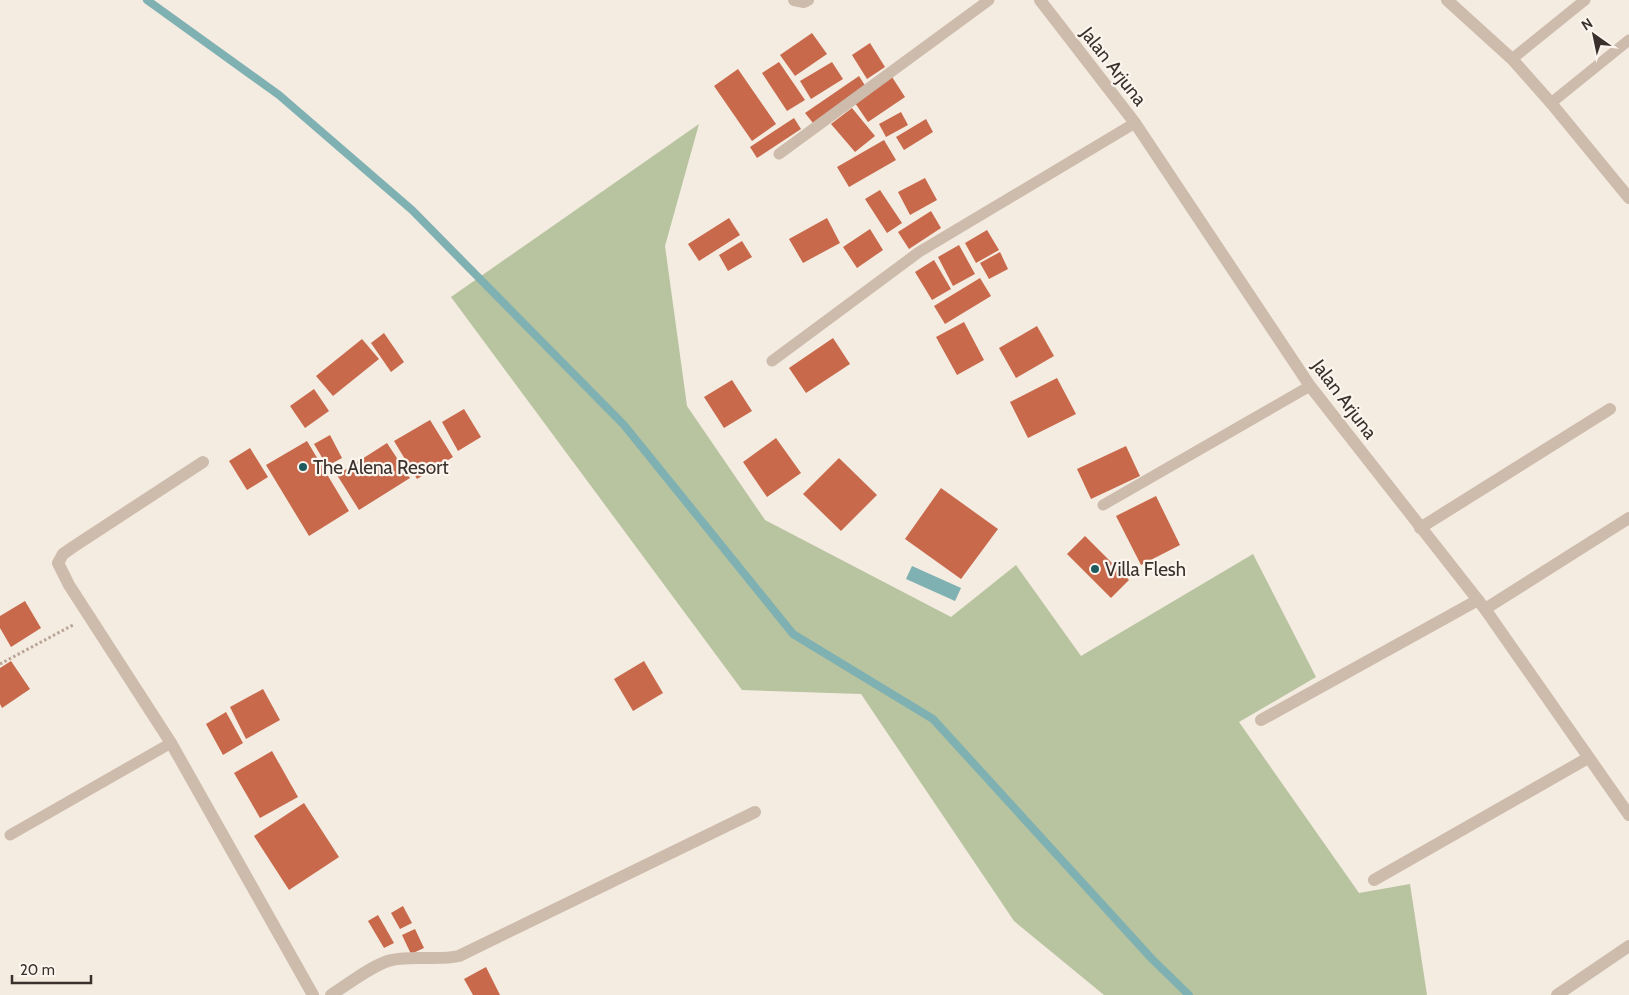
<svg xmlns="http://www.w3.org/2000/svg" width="1629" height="995" viewBox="0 0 1629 995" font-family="Cabin,sans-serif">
	<rect width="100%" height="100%" fill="#f4ebe1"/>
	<!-- green -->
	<polygon fill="#b8c4a0" points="699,124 665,246 687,406 765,520 951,617 1016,565 1081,656 1253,554 1316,677 1239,722 1359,893 1410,884 1427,995 1104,995 1014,921 861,694 742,690 451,297"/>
	<!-- water -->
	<polygon fill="#7fb0b2" points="912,566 961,588 955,601 906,579"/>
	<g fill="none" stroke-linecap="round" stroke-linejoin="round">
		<!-- stream -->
		<polyline stroke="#7fb0b2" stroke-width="8" points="147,0 279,95 412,210 624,425 793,634 933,719 1152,959 1189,995"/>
	</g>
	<!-- building -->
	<g fill="#c8694b">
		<polygon points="812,33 827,54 795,76 780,55"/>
		<polygon points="870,43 885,67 867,79 852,55"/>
		<polygon points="779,62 805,100 787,111 762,73"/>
		<polygon points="832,62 843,79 811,99 800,81"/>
		<polygon points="738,69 776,124 752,141 714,86"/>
		<polygon points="859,76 866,87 813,123 805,113"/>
		<polygon points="892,77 905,97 868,122 855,103"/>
		<polygon points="852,108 875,136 855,152 831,124"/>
		<polygon points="901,112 908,125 886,137 879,124"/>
		<polygon points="794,118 801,129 757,158 750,147"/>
		<polygon points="926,119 933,132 904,150 896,137"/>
		<polygon points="884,140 896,160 849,187 837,167"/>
		<polygon points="925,178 937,200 910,215 898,192"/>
		<polygon points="880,190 902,223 887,233 865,199"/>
		<polygon points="931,211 941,228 909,249 898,232"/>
		<polygon points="729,218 740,235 699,261 688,244"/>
		<polygon points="827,218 840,243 803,263 789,239"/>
		<polygon points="870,229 883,250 857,268 843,247"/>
		<polygon points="987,230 999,250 976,263 965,243"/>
		<polygon points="742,241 752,257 728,271 719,255"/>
		<polygon points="959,245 975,274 953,286 938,257"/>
		<polygon points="1000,252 1008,269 989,279 980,263"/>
		<polygon points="934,260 951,289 932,300 915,272"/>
		<polygon points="980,278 991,296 945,324 934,306"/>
		<polygon points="964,322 984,360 957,375 936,337"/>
		<polygon points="1037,326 1054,356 1016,378 999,348"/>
		<polygon points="384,333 404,362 391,372 371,343"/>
		<polygon points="833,338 850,364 806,393 789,368"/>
		<polygon points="362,339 379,359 333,396 316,376"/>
		<polygon points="1057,378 1076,414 1028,438 1010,402"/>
		<polygon points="732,380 752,411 724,428 704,397"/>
		<polygon points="314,389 329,411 305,428 290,406"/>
		<polygon points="464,409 481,437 458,451 442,422"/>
		<polygon points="430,420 453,457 417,479 394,441"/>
		<polygon points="330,435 342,458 327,466 314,444"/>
		<polygon points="776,438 801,473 767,497 743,462"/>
		<polygon points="307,441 349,511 309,536 266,465"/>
		<polygon points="387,443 410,478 359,510 337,475"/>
		<polygon points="1126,446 1140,476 1091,499 1077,469"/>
		<polygon points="250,448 268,477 247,490 229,461"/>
		<polygon points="839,458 877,495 841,531 803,494"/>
		<polygon points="941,488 998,529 961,579 905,539"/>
		<polygon points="1156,496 1180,545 1141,565 1116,516"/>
		<polygon points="1085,536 1129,580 1111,598 1067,554"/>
		<polygon points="25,601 41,628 11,647 0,628 0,616"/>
		<polygon points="11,661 30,689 2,708 0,704 0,668"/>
		<polygon points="644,661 663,693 633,711 614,679"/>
		<polygon points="263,689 280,720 246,739 230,707"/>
		<polygon points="226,712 243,743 223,755 206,724"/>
		<polygon points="272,751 298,797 260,818 234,773"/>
		<polygon points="304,803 339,857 289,890 254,836"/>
		<polygon points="403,906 412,923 400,929 391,913"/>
		<polygon points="378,915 394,943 384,948 368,921"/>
		<polygon points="415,929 424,948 411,954 402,935"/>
		<polygon points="486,967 500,995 473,995 464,979"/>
	</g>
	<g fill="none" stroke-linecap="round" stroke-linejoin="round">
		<!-- path -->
		<polyline stroke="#b9a596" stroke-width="3" stroke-dasharray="2.5 2.5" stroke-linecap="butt" points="0,664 73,625"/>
		<!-- service -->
		<g stroke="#cdbbac" stroke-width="11">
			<polyline points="1512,59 1585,0"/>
			<polyline points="1551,103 1629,40"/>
			<polyline points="779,154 989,0"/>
			<polyline points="772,361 919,252 1135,123"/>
			<polyline points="1103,505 1310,386"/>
			<polyline points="10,835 171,743"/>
		</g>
		<!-- minor -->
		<g stroke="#cdbbac" stroke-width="12">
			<polyline points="794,0 804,2 808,0"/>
			<polyline points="1040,0 1135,123 1310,386 1485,609 1629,815"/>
			<polyline points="1447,0 1512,59 1551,103 1629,198"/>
			<polyline points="203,462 73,547 63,554 58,563 69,585 171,743 313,995"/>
			<polyline points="1420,528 1610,409"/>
			<polyline points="1485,609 1629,518"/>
			<polyline points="1261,720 1478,600"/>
			<polyline points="1374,880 1588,758"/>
			<path d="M331 995C347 985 375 963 392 960 414 955 437 961 459 956L755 812"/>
			<polyline points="1557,995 1629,946"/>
		</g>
	</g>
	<!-- markers -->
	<g fill="#1f5a5e" stroke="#fbf5ee" stroke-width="2">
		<circle cx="303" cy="467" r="5"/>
		<circle cx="1095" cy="569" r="5"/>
	</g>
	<g text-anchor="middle" stroke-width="4.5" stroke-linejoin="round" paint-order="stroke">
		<!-- street labels -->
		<g font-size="19" fill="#3b302b" stroke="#fbf5ee">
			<text transform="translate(1114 66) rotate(52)" y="7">Jalan Arjuna</text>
			<text transform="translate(1345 399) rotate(53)" y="7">Jalan Arjuna</text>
		</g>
		<!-- poi labels -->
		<g font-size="19" fill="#3b302b" stroke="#fbf5ee" text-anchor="start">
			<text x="313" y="474">The Alena Resort</text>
			<text x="1105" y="576">Villa Flesh</text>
		</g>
	</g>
	<!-- north arrow -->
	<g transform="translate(1594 35) rotate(327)" stroke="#fbf5ee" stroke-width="4" paint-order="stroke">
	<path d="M0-4L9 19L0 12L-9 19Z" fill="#3b302b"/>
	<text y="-8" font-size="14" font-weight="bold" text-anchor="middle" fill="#3b302b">N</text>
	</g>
	<!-- scale -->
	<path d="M12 975v8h79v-8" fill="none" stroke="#3b302b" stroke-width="2.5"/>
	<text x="20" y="975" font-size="15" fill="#3b302b" stroke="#fbf5ee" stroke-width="4" paint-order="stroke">20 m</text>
</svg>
